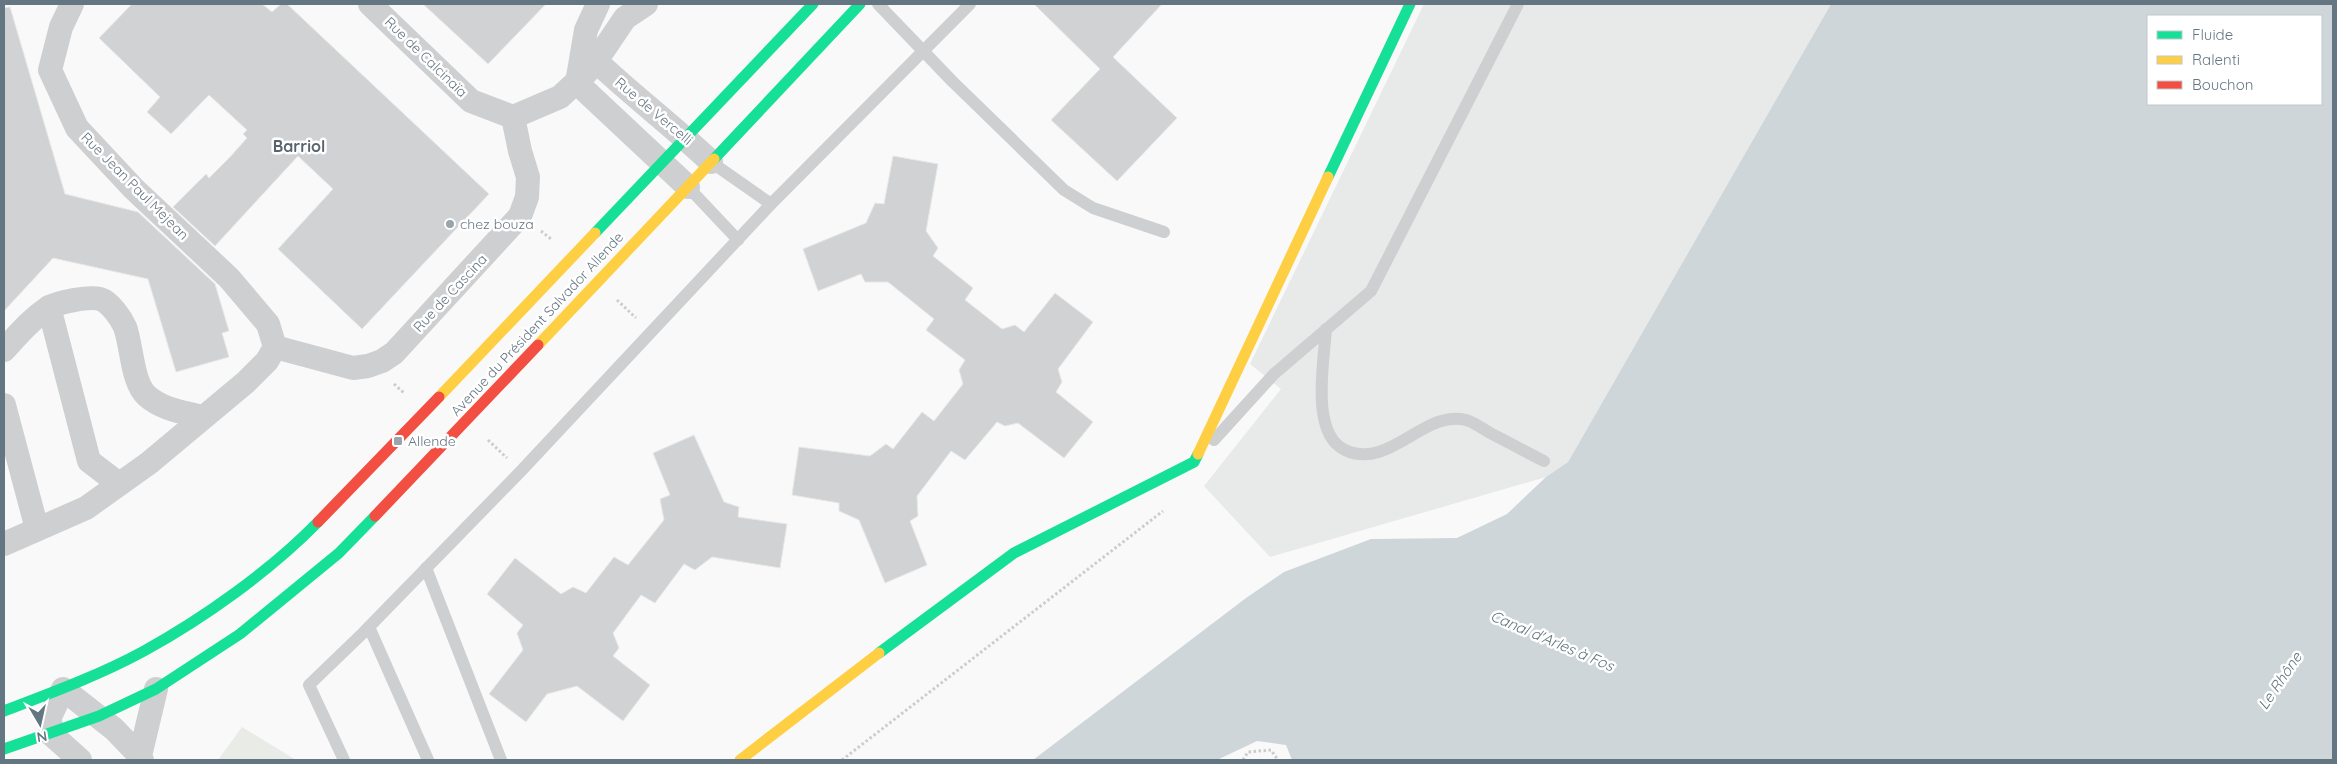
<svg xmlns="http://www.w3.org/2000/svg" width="2337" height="764" viewBox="0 0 2337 764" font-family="Quicksand,sans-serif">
	<rect width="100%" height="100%" fill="#f9f9f9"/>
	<!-- built -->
	<polygon fill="#e8e9e9" points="1424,4 1831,4 1568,462 1546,477 1270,557 1204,486 1281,389 1250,364"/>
	<!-- green -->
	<polygon fill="#e8ebe6" points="242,727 296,760 218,760"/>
	<!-- water -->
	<path fill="#ced6d9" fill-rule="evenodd" d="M1831 4H2333V760H1292L1286 745 1257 741 1217 760H1033L1246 598 1284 572 1371 539 1457 538 1507 514 1546 477 1568 462ZM2148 16H2321V104H2148Z"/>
	<!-- building -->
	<g fill="#d0d2d3" stroke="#e8e8e8">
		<polygon points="132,4 262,4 272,12 281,4 287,4 489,194 362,329 278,249 333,189 298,156 215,246 173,207 206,174 209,178 230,157 247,138 243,134 247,130 209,95 171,134 147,112 160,97 99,38"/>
		<polygon points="423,4 546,4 488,64"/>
		<polygon points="1034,4 1162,4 1113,57 1177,118 1117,181 1051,120 1100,69"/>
		<polygon points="10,7 65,194 138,212 215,284 229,331 222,333 229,357 176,372 148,279 53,258 4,311 4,8"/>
		<polygon points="893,156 938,164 926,231 938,248 933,256 973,288 965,300 1002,329 1015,325 1024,332 1055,293 1093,322 1058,369 1062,382 1056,392 1093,422 1064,458 1018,423 1005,426 997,422 965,460 951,451 917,496 918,516 910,521 927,565 885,583 859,520 839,511 839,503 792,495 799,447 870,456 886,444 893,449 922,412 934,421 963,384 959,370 965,360 926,330 934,319 888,282 865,282 861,274 818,291 803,249 866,223 875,203 884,204"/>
		<polygon points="694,435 724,502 739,507 738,517 787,524 780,568 712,557 695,570 684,564 655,603 641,595 613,633 619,648 613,656 650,685 623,721 577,686 547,694 526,722 489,694 523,650 517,633 523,625 487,594 515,558 561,594 573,587 586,593 614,557 628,565 664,520 660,499 670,495 653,453"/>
	</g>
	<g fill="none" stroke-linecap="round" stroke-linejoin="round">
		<!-- path -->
		<g stroke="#cbcccd" stroke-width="3" stroke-dasharray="2.5 2.5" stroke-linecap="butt">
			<polyline points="541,231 551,239"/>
			<polyline points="617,300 636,318"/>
			<polyline points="394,384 404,393"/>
			<polyline points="488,440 507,458"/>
			<polyline points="842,760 1163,511"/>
			<polyline points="1243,760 1248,752 1271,750 1278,760"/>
		</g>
		<!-- lane -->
		<g stroke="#cecfd0" stroke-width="12">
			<polyline points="878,4 952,81 1064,190 1093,208 1164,232"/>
			<polyline points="711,162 771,204"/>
			<polyline points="688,187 738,240"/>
			<path d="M1326 329C1324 361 1310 434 1345 450 1389 471 1424 409 1466 420 1474 422 1483 429 1490 433 1508 442 1526 452 1544 461"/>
			<polyline points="1214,440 1274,374 1371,291 1518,4"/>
			<polyline points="426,568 501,760"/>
			<polyline points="369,627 428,760"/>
			<polyline points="344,760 309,685 363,633 521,471 771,204 970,4"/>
		</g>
		<!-- street -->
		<g stroke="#cecfd0" stroke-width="24">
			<polyline points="72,4 61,27 50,70 77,128 134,189 229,278 268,324 275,347"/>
			<polyline points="370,4 471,101 513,117"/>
			<polyline points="598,4 586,30 577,83 688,187"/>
			<path d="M646 4 625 18 596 61C633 96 674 127 711 162"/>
			<polyline points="513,117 560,97 587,72"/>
			<polyline points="49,307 89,461 119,484"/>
			<polyline points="275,347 353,368 368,366 382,361 394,353 520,216 527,197 528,177 520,151 513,117"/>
			<path d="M4 350C17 336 31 319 48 308 58 302 89 296 100 299 110 302 121 318 125 327 132 346 132 383 147 396 163 410 184 412 203 417"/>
			<polyline points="4,405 37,529"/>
			<polyline points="4,544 86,508 149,463 246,382 267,361 275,347"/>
			<polyline points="80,760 51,734 50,717 63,689 114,729 140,756"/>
			<polyline points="142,760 140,756 156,689"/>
		</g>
		<!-- fast -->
		<g stroke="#16e098" stroke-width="11">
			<polyline points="714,159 860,4"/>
			<polyline points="1328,177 1410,4"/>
			<polyline points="595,233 813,4"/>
			<polyline points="879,653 1014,553 1194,462 1198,454"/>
			<path d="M4 711C51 693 100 675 144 651 204 618 270 571 318 522"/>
			<polyline points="4,749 99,716 156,689 240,634 339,553 375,516"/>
		</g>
		<!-- slow -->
		<g stroke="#ffcf43" stroke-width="11">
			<polyline points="538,345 714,159"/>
			<polyline points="439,397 595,233"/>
			<polyline points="1198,454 1328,177"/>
			<polyline points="740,760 879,653"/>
		</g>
		<!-- jam -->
		<g stroke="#f24e42" stroke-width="11">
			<polyline points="375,516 538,345"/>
			<polyline points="318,522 439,397"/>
		</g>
	</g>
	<!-- markers -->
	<g fill="#99a4ac" stroke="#fff" stroke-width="2">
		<circle cx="450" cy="224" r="5"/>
		<rect x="393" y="436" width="10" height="10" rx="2.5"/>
	</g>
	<g text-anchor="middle" stroke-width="5" stroke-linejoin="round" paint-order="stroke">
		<!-- street labels -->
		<g font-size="14" fill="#657683" stroke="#fff">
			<text transform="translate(426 57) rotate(44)" y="5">Rue de Calcinaïa</text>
			<text transform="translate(654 111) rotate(40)" y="5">Rue de Vercelli</text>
			<text transform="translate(135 186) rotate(45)" y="5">Rue Jean Paul Mejean</text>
			<text transform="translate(450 293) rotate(-47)" y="5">Rue de Cascina</text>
			<text transform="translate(537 324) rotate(-47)" y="5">Avenue du Président Salvador Allende</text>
		</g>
		<!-- poi labels -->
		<g font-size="14" fill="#657683" stroke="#fff" text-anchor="start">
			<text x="460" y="229">chez bouza</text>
			<text x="408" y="446">Allende</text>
		</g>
		<!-- water labels -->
		<g font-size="15" font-style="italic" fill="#60757c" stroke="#fff">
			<text transform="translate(1552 641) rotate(23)" y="5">Canal d'Arles à Fos</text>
			<text transform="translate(2280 681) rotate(-56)" y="5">Le Rhône</text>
		</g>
		<!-- quarter labels -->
		<g font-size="16" font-weight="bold" fill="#57646e" stroke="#fff">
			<text x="299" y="152">Barriol</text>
		</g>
	</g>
	<!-- border -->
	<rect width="2337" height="764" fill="none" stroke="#657683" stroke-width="10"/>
	<!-- legend -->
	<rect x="2147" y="15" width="175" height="90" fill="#ffffff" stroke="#c1c8cd"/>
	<rect x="2157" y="31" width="25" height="8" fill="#16e098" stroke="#c1c8cd"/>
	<text x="2192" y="40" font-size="15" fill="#657683">Fluide</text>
	<rect x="2157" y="56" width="25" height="8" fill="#ffcf43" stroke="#c1c8cd"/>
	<text x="2192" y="65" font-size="15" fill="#657683">Ralenti</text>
	<rect x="2157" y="81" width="25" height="8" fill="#f24e42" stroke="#c1c8cd"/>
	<text x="2192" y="90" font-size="15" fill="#657683">Bouchon</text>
	<!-- north arrow -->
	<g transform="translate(40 724) rotate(171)" stroke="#ffffff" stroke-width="4" paint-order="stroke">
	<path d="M0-4L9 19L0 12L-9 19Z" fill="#657683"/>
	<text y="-8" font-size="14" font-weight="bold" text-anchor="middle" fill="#657683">N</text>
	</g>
</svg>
